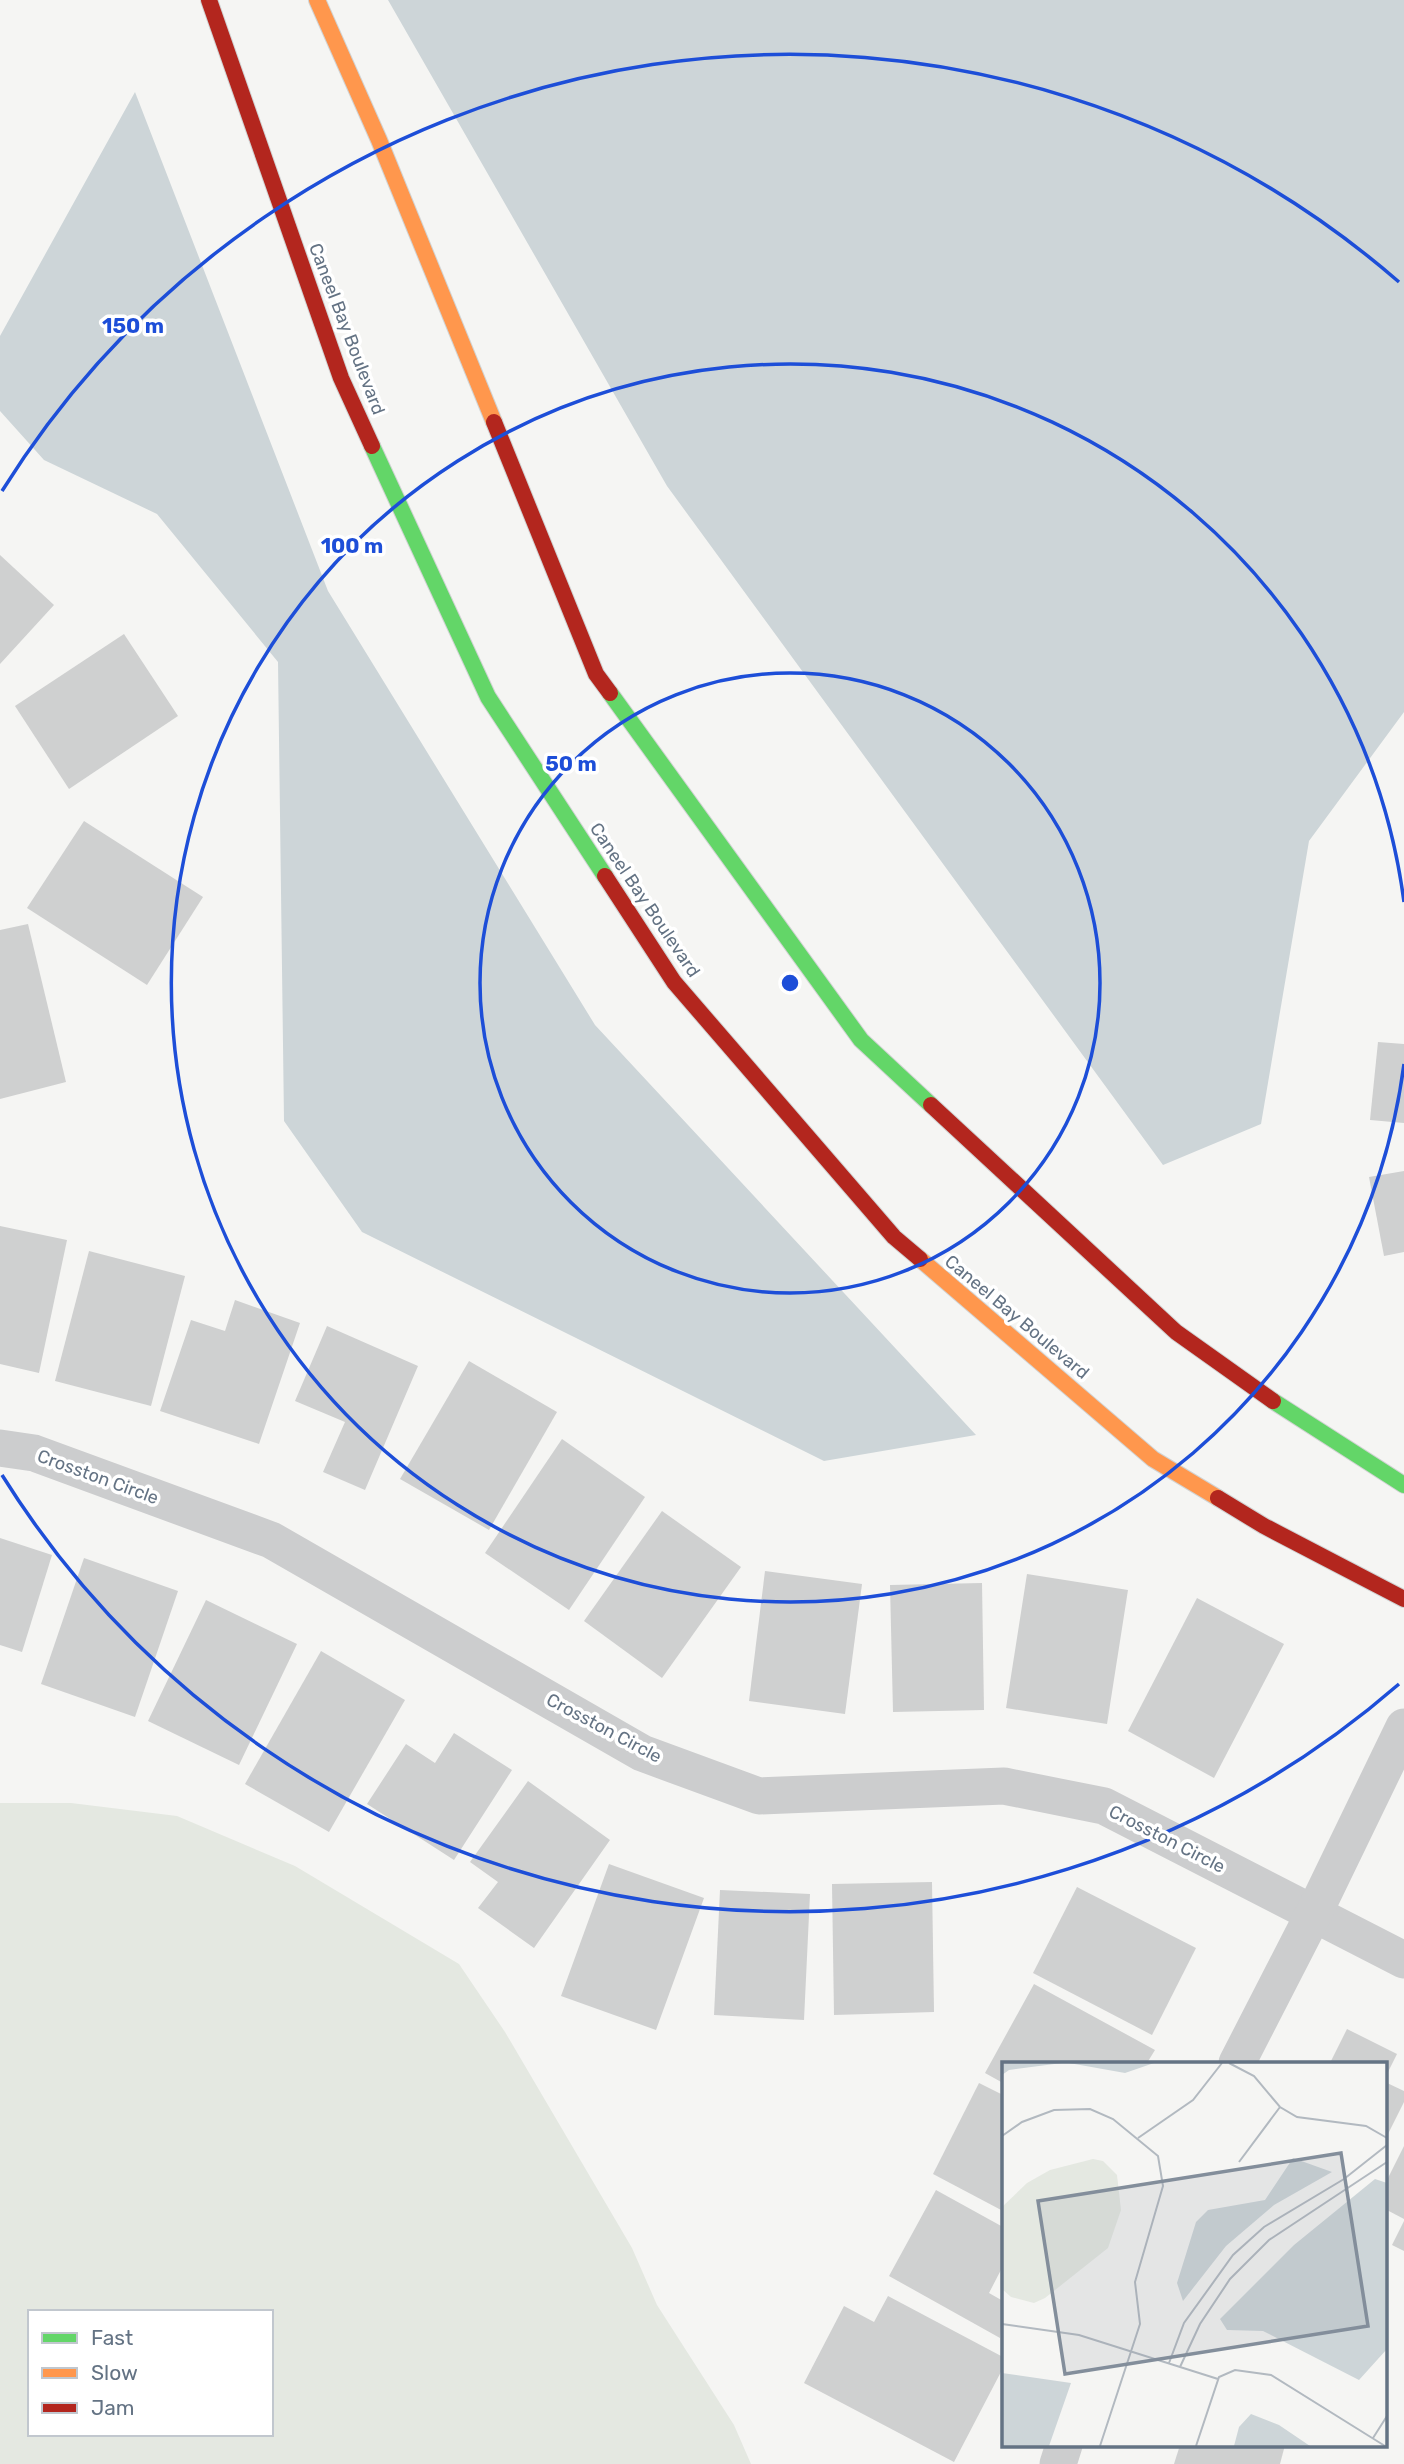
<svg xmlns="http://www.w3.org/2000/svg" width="1404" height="2464" viewBox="0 0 1404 2464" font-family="Rubik,sans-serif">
	<rect width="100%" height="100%" fill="#f5f5f3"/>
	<!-- green -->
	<path fill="#e4e8e1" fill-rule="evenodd" d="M0 1803H71L177 1816 295 1866 459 1964 505 2032 632 2248 657 2305 734 2425 751 2464H0ZM30 2312H271V2434H30Z"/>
	<!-- water -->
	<g fill="#cdd5d8">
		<polygon points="388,0 1404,0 1404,712 1309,841 1261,1124 1163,1165 667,486"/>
		<polygon points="135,92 328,591 595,1025 976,1435 824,1461 362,1232 284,1121 278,662 157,514 44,460 0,411 0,336"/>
	</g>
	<!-- building -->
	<g fill="#cfd0d0">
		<polygon points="0,555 54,605 0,664"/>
		<polygon points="124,634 178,716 69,789 15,706"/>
		<polygon points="84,821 203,897 147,985 27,908"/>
		<polygon points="28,924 66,1082 0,1099 0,930"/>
		<polygon points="1378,1042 1404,1044 1404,1123 1370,1120"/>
		<polygon points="1404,1171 1404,1252 1384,1256 1369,1177"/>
		<polygon points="0,1226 67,1240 39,1373 0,1364"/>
		<polygon points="89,1251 185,1276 151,1406 55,1381"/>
		<polygon points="235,1300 300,1323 259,1444 160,1411 191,1320 225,1331"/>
		<polygon points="327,1326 418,1366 365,1490 323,1472 345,1422 295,1401"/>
		<polygon points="469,1361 557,1412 489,1530 400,1479"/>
		<polygon points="562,1439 645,1497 569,1610 485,1553"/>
		<polygon points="662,1511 741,1567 662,1678 584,1621"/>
		<polygon points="0,1538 52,1555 22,1652 0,1645"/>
		<polygon points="84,1558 178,1591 135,1717 41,1684"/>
		<polygon points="765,1571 862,1584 845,1714 749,1701"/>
		<polygon points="1027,1574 1128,1590 1107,1724 1006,1708"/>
		<polygon points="982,1583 984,1710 893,1712 890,1585"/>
		<polygon points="1197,1598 1284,1644 1214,1778 1128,1731"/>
		<polygon points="206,1600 297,1644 239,1765 148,1721"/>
		<polygon points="321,1651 405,1700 329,1832 245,1784"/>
		<polygon points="454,1733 512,1770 454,1860 367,1804 406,1744 435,1763"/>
		<polygon points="528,1781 610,1840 534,1948 478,1908 498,1882 470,1862"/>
		<polygon points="609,1864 704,1898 656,2030 561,1996"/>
		<polygon points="932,1882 934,2012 834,2015 832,1884"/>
		<polygon points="1077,1887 1196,1948 1152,2035 1033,1973"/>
		<polygon points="720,1890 810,1894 804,2020 714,2015"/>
		<polygon points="1034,1984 1155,2050 1147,2063 1003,2063 1003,2083 985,2073"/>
		<polygon points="1347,2029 1397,2054 1385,2078 1385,2063 1330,2063"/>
		<polygon points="1385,2082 1404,2091 1404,2102 1385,2140"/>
		<polygon points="979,2083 1003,2095 1003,2211 933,2174"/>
		<polygon points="1404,2146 1404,2219 1385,2209 1385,2184"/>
		<polygon points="936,2190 1003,2227 1003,2266 989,2293 1003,2301 1000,2338 889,2276"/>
		<polygon points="1404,2221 1404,2251 1392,2245"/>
		<polygon points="888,2296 1003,2357 1003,2368 954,2462 804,2383 844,2306 874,2322"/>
		<polygon points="1180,2445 1285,2445 1280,2464 1174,2464"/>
	</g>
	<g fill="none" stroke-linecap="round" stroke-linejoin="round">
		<defs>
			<g id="fast">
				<polyline points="372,446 488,697 605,876"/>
				<polyline points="610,693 861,1040 931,1105"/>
				<polyline points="1273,1401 1404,1485"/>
			</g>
			<g id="slow">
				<polyline points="317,0 379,140 494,422"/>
				<polyline points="920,1259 1153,1459 1218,1498"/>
			</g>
			<g id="jam">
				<polyline points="209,0 341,378 372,446"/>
				<polyline points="494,422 596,674 610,693"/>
				<polyline points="605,876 674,982 894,1237 920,1259"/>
				<polyline points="931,1105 1176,1332 1273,1401"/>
				<polyline points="1218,1498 1264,1526 1404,1599"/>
			</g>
		</defs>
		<!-- fast casing -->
		<use href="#fast" stroke="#d1d3d3" stroke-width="18"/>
		<!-- slow casing -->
		<use href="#slow" stroke="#d1d3d3" stroke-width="18"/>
		<!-- jam casing -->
		<use href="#jam" stroke="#d1d3d3" stroke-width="18"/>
		<!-- street -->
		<g stroke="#cccdce" stroke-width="37">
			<polyline points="0,1448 34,1453 271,1540 642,1753 759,1796 1004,1786 1104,1806 1404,1960"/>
			<polyline points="1237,2063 1314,1913 1404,1727"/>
			<polyline points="1058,2464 1064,2445"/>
		</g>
		<!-- fast -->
		<use href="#fast" stroke="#63d668" stroke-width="16"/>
		<!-- slow -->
		<use href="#slow" stroke="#ff974d" stroke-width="16"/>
		<!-- jam -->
		<use href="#jam" stroke="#b3261e" stroke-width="16"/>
	</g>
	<!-- distance rings -->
	<g fill="none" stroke="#1d4ed8" stroke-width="3.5">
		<circle cx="790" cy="983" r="310"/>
		<path d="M1404 1064A619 619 0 1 1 1404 902"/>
		<path d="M1399 1684A929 929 0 0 1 2 1475M2 491A929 929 0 0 1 1399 282"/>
	</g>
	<g text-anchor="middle" stroke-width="7" stroke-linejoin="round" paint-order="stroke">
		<!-- street labels -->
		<g font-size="18" fill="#647384" stroke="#fff">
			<text transform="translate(347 329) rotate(69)" y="6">Caneel Bay Boulevard</text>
			<text transform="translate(645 900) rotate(56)" y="6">Caneel Bay Boulevard</text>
			<text transform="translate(1017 1317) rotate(40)" y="6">Caneel Bay Boulevard</text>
			<text transform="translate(98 1477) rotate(20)" y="6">Crosston Circle</text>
			<text transform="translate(604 1728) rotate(28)" y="6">Crosston Circle</text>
			<text transform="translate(1167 1839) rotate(27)" y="6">Crosston Circle</text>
		</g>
	</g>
	<!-- overview -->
	<g transform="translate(1002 2062)">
		<rect width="385" height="385" fill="#f5f5f3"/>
		<path d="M91 97 101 99 115 113 119 148 106 186 43 236 32 241 9 235 0 227V145L25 121 48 108Z" fill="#e4e8e1"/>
		<path d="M0 1H60L7 8 0 13ZM67 1H152L123 11ZM291 96 330 110 272 143 224 184 181 239 175 221 194 160 206 148 263 138ZM373 117 385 121V287L357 318 261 269 225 268 218 257 292 183ZM0 311 69 321 47 384H0ZM249 352 277 363 308 384H232L237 365Z" fill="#cdd5d8"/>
		<path fill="none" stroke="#b2b9c0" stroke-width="2" d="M227 1 252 14 278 45 295 55 364 64 385 76M0 74 20 60 52 48 88 47 111 57 156 94 161 124 133 220 138 262 98 384M136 76 191 38 220 1M237 100 278 45M0 262 77 273 216 317M167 301 182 261 231 193 262 165 342 117 385 83M178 305 198 262 228 217 267 178 385 100M371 376 385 354M194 384 217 315 233 308 269 313 383 384"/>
		<path fill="#838e9b" fill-opacity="0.15" stroke="#838e9b" stroke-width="3.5" d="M339 91 366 264 63 312 36 139Z"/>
		<rect width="385" height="385" fill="none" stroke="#647384" stroke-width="3.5"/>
	</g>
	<circle cx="790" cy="983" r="10" fill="#1d4ed8" stroke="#fff" stroke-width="3.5"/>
	<g font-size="21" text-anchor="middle" font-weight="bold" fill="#1d4ed8" stroke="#fff" stroke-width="7" stroke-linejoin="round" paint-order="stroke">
		<text x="133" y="333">150 m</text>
		<text x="352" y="553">100 m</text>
		<text x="571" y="771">50 m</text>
	</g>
	<!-- legend -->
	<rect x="28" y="2310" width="245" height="126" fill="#ffffff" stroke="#c1c7ce" stroke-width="2"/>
	<rect x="42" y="2333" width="35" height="10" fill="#63d668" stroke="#c1c7ce" stroke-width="2"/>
	<text x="91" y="2345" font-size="21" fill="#647384">Fast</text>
	<rect x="42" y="2368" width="35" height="10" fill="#ff974d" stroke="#c1c7ce" stroke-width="2"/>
	<text x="91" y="2380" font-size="21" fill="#647384">Slow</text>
	<rect x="42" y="2403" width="35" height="10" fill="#b3261e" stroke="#c1c7ce" stroke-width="2"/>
	<text x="91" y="2415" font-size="21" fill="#647384">Jam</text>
</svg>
